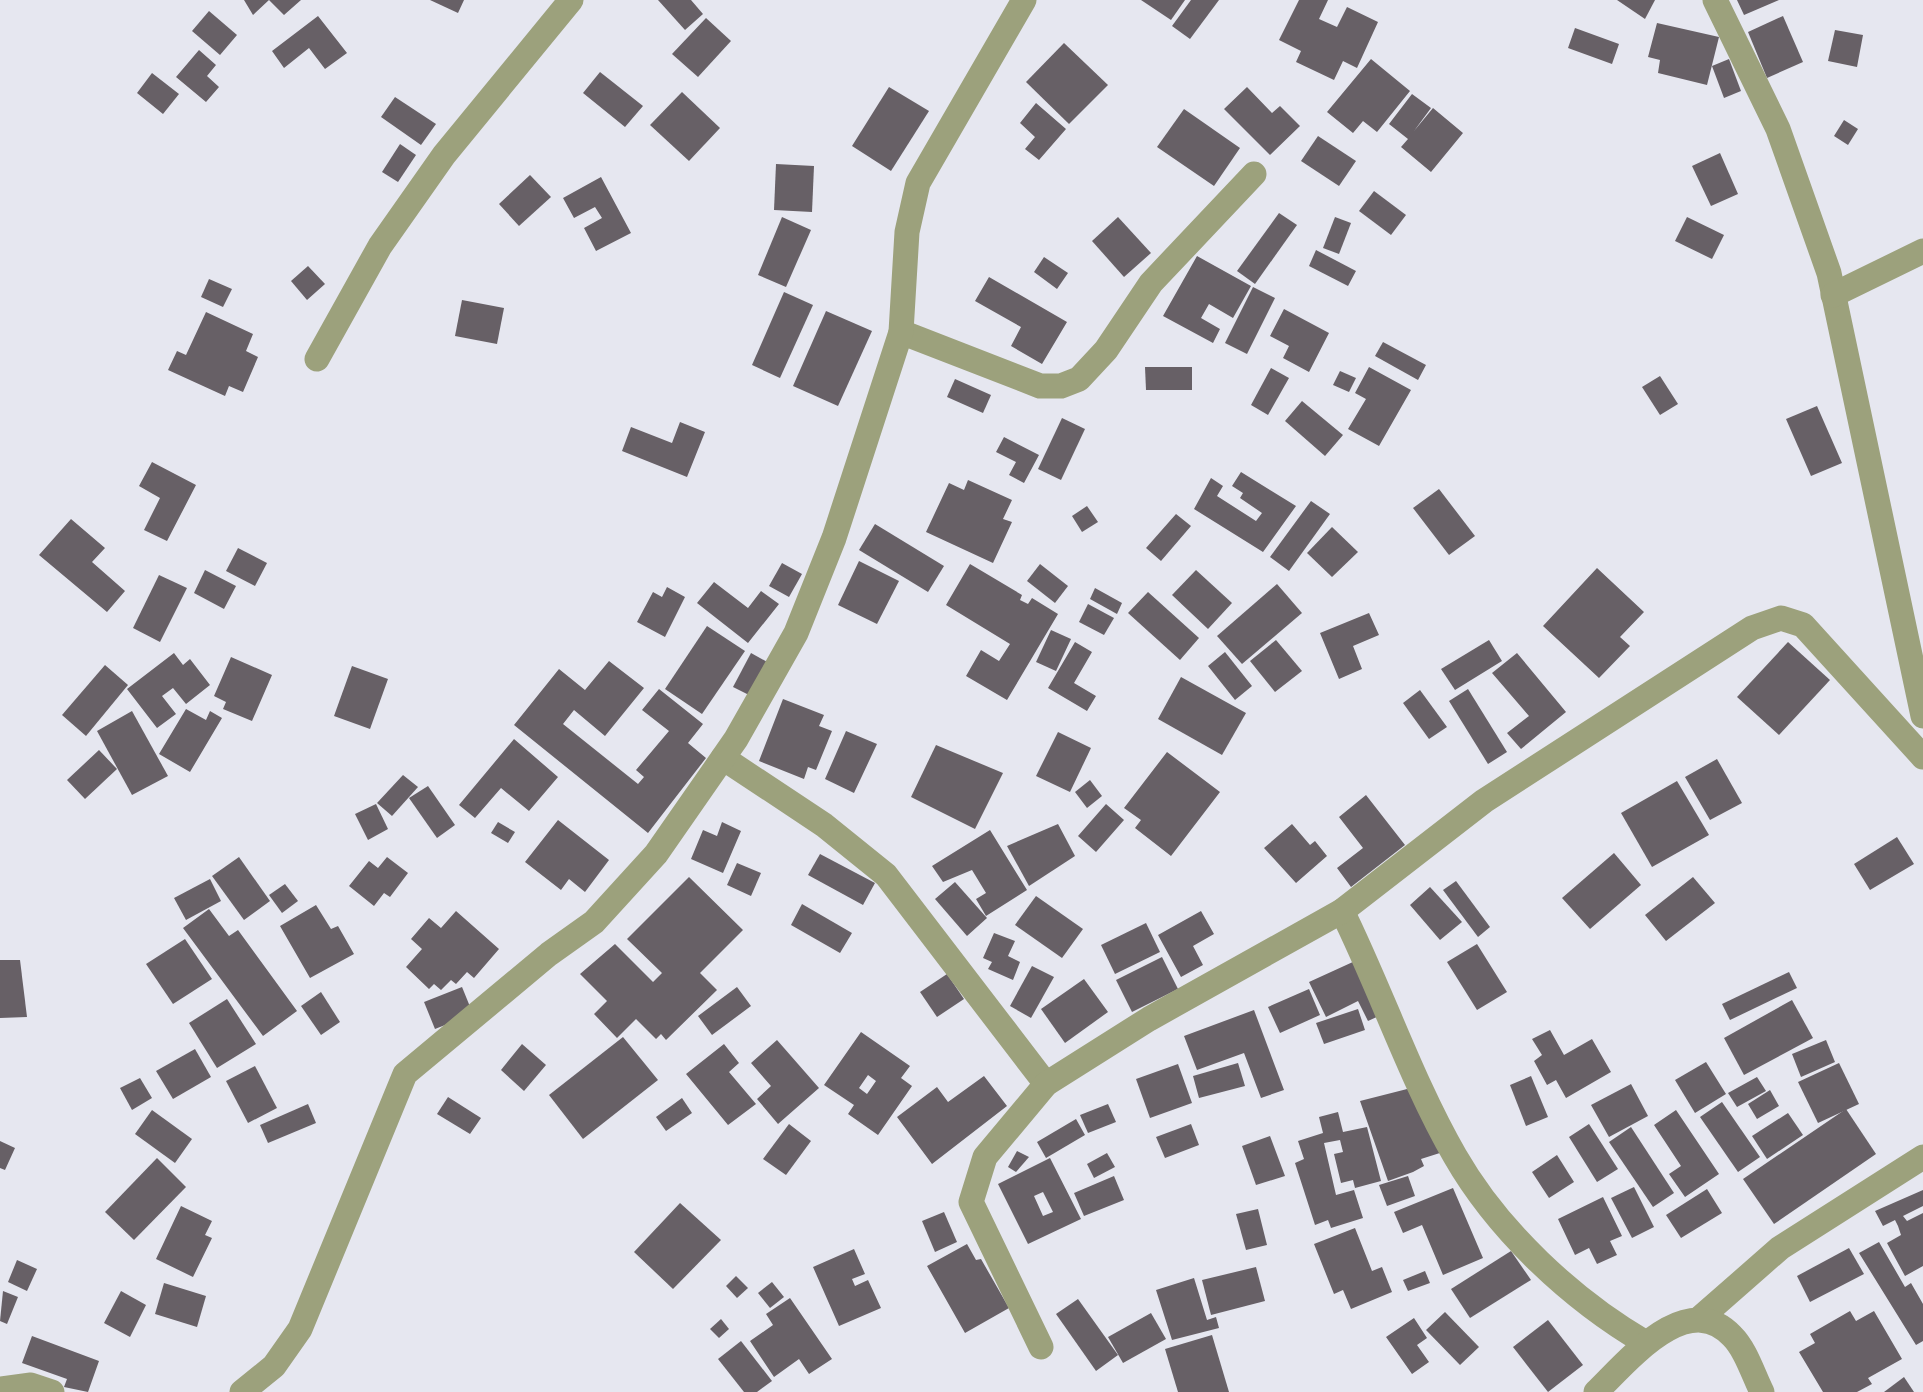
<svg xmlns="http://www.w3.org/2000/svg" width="1923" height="1392" viewBox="0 0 1923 1392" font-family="'Playfair Display',serif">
	<rect width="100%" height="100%" fill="#e6e7f0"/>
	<!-- building -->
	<g fill="#676066" fill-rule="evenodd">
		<polygon points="244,0 301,0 284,15 269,0 253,15"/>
		<polygon points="430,0 464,0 458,13"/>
		<polygon points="658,0 691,0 703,14 685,30"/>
		<polygon points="1141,0 1185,0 1171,20"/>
		<polygon points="1191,0 1219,0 1190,39 1172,26"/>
		<polygon points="1299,0 1328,0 1319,19 1337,27 1347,7 1378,22 1357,68 1343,61 1334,80 1296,62 1301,51 1279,40"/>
		<polygon points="1617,0 1655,0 1645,19"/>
		<polygon points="1737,0 1779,0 1744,15"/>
		<polygon points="209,11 237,35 220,55 192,31"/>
		<polygon points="318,16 347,53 325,69 309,48 284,68 272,51"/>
		<polygon points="1783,16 1803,62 1767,78 1748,32"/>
		<polygon points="706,18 731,41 698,77 672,54"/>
		<polygon points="1657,23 1719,37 1707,85 1658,73 1660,60 1648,57"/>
		<polygon points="1575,28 1619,44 1612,64 1568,48"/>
		<polygon points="1835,30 1863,35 1857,67 1828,61"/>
		<polygon points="1064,43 1108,85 1069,124 1026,82"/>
		<polygon points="199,50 216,65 207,76 219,87 206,102 176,77"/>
		<polygon points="1371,59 1410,91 1377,132 1363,121 1353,133 1327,112"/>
		<polygon points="1729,59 1741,91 1724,98 1712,66"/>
		<polygon points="600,72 643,106 625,127 583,93"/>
		<polygon points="152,73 179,94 163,114 137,93"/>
		<polygon points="889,87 929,111 891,171 852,146"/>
		<polygon points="1247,87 1272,113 1280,106 1300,126 1270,155 1224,109"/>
		<polygon points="682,92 720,128 689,161 650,125"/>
		<polygon points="1412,94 1431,108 1414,131 1433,108 1463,133 1431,172 1401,147 1408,139 1389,124"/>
		<polygon points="395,97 436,124 421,145 381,117"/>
		<polygon points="1036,103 1066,129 1039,160 1025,149 1035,137 1020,123"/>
		<polygon points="1184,109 1240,148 1214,186 1157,147"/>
		<polygon points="1844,120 1858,129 1848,145 1834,136"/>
		<polygon points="1318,136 1356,161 1339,186 1301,161"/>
		<polygon points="400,144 416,155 398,182 382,172"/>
		<polygon points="1720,153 1738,194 1711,206 1692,166"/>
		<polygon points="776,164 814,166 812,212 774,210"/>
		<polygon points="530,175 551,197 519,226 499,204"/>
		<polygon points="601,177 631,233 596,251 584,228 602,218 595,207 574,218 563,198"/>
		<polygon points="1374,191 1406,215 1391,235 1359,211"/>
		<polygon points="1279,213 1297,225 1255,284 1237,271"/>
		<polygon points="782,217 811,230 786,287 758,275"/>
		<polygon points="1118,217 1151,253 1124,277 1092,241"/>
		<polygon points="1335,217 1351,223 1339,254 1323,248"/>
		<polygon points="1687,217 1724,235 1712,259 1675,241"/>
		<polygon points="1316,250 1356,271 1348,286 1309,266"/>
		<polygon points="1197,256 1251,286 1233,318 1209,304 1201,318 1220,329 1213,343 1163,316"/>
		<polygon points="1044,257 1068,273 1057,289 1034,272"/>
		<polygon points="308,266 325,284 307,300 291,281"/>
		<polygon points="989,277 1067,322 1042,364 1011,346 1021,327 975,301"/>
		<polygon points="209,279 232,289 223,307 201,297"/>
		<polygon points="1253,287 1275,298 1247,354 1225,343"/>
		<polygon points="784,292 813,305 780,378 752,365"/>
		<polygon points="462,300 504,308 497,344 455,336"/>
		<polygon points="1284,309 1329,333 1309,372 1283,358 1289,346 1270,336"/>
		<polygon points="826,311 872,331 838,406 793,386"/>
		<polygon points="206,312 253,334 246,351 258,357 243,392 229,386 225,396 168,370 177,351 186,355"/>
		<polygon points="1383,342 1426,365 1418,380 1375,356"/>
		<polygon points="1145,367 1192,367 1192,390 1146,390"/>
		<polygon points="1369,367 1411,390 1379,446 1348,429 1366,399 1355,393"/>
		<polygon points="1271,368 1289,378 1268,415 1251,405"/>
		<polygon points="1340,371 1356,378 1349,392 1333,385"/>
		<polygon points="1660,376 1678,404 1660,415 1642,387"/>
		<polygon points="955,379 991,395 983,413 947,397"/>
		<polygon points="1302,401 1343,435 1325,456 1285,421"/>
		<polygon points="1817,406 1842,463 1811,476 1786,419"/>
		<polygon points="1062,418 1085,429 1061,480 1038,469"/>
		<polygon points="680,422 705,432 687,477 622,451 631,427 672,443"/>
		<polygon points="1004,437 1039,455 1024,483 1009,475 1016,462 996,452"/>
		<polygon points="152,462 196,485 167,541 144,530 160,498 139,486"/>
		<polygon points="1241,472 1296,506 1263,552 1194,509 1211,478 1223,486 1217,496 1256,521 1262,513 1240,498 1243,493 1232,486"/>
		<polygon points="968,480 1012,500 1003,519 1012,522 993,563 926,532 949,483 964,490"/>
		<polygon points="1439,489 1475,536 1449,555 1413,508"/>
		<polygon points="1311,501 1330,514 1289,571 1270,557"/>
		<polygon points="1087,506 1098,522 1082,532 1072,516"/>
		<polygon points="1176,514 1191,526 1161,561 1146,548"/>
		<polygon points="71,519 105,548 92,562 125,591 107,612 39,555"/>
		<polygon points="875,524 944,566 928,592 859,550"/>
		<polygon points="1332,527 1358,552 1332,577 1307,553"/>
		<polygon points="238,548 267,563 255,586 226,571"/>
		<polygon points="859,561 899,581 877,624 838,605"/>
		<polygon points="782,563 802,574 789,597 769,586"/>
		<polygon points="970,564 1022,595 1020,600 1028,604 1032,598 1058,614 1007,700 966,676 981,650 999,661 1010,644 946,605"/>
		<polygon points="1040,564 1068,586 1055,603 1027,581"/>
		<polygon points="1597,568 1644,612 1620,637 1630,646 1599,678 1543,626"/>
		<polygon points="205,570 236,586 224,609 194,593"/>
		<polygon points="1196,570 1232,603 1208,629 1172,595"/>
		<polygon points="159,575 187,588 160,642 133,628"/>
		<polygon points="714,582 748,608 761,591 779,604 748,643 697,603"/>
		<polygon points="1277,584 1302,613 1242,664 1217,636"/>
		<polygon points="667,587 685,597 665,637 637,622 653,592 662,597"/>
		<polygon points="1095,588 1122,603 1117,614 1090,599"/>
		<polygon points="1148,592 1199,638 1180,660 1128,613"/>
		<polygon points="1088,604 1114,618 1104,635 1079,622"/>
		<polygon points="1369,613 1379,635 1353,646 1362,669 1339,679 1320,633"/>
		<polygon points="707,626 745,651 702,714 665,689"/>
		<polygon points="1051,630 1071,639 1056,671 1036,662"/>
		<polygon points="1276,640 1302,671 1275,692 1250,661"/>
		<polygon points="1489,640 1502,661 1455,690 1441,669"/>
		<polygon points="1075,642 1092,652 1074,683 1096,696 1087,711 1048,688"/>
		<polygon points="1788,642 1830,680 1779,735 1737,697"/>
		<polygon points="1225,652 1252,686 1235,700 1208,666"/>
		<polygon points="174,653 183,665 190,659 210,685 186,704 173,688 162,696 176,714 157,728 127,689"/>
		<polygon points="751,653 769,663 751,696 733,687"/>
		<polygon points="1517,653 1566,712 1521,749 1507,733 1529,716 1492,673"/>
		<polygon points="231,657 272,675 252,721 223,709 226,702 214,696"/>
		<polygon points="609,661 644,688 605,736 574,710 563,724 638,784 644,777 636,770 669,731 642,710 659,689 703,724 688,743 706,758 648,833 514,725 559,669 585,690"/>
		<polygon points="105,665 128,685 86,736 62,715"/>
		<polygon points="352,666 388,679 370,729 334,716"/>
		<polygon points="1181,677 1246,713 1222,755 1158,719"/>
		<polygon points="1468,689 1507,752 1488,764 1449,701"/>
		<polygon points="1420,690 1447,727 1429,739 1403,703"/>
		<polygon points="783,699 824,715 819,726 832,731 816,770 808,767 804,779 759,761"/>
		<polygon points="186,709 206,720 210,711 222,718 190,772 159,754"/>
		<polygon points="132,711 168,776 132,795 97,731"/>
		<polygon points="846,731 877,744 854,793 825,779"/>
		<polygon points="1058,732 1091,748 1070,792 1036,776"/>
		<polygon points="514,739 558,777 529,811 501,788 475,818 459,805"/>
		<polygon points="936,745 1003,773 975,829 911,797"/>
		<polygon points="99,750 117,769 85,799 67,780"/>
		<polygon points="1167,752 1220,792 1171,856 1135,828 1141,820 1124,808"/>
		<polygon points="1717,759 1742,803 1710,820 1685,777"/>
		<polygon points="403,775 418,787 392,816 377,803"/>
		<polygon points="1090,780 1102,796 1087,808 1075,792"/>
		<polygon points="1677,781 1709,835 1652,867 1621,813"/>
		<polygon points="428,786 455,825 437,838 409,798"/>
		<polygon points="1366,795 1405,845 1351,887 1337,868 1363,848 1339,817"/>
		<polygon points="376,804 388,829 368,840 355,814"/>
		<polygon points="1106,804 1124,820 1096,852 1078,836"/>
		<polygon points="558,820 609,860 585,892 569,879 561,890 525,862"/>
		<polygon points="498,822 515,832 508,843 491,833"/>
		<polygon points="722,822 741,831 723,873 691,859 703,830 717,836"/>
		<polygon points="1058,824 1075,856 1029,886 1007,846"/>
		<polygon points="1292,824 1310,845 1315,841 1327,856 1296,883 1264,848"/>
		<polygon points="990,830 1027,890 986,916 976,899 986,893 972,870 943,882 932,866"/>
		<polygon points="1897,837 1914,864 1870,890 1854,864"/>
		<polygon points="1614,853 1641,885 1590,929 1562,898"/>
		<polygon points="820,854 875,883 863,905 808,875"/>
		<polygon points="239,857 270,901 244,920 212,876"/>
		<polygon points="387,857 408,873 390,897 384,893 374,906 349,886 369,861 378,868"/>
		<polygon points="737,863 761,873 751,896 727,885"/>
		<polygon points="689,877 743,930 700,973 717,990 666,1040 661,1034 656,1039 636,1019 617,1038 594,1014 607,1001 580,974 615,944 653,982 662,973 627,939"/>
		<polygon points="1693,877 1715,903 1666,941 1645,915"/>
		<polygon points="210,879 221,901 186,920 174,898"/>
		<polygon points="1456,881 1490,927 1478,937 1443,890"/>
		<polygon points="955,882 987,918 967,936 935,899"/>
		<polygon points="285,884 298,901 282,913 269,895"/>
		<polygon points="1430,887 1462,922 1440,940 1410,905"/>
		<polygon points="1036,896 1083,929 1062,958 1015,925"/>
		<polygon points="802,904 852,933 840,953 791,925"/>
		<polygon points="316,905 331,929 338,926 354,954 310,978 280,926"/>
		<polygon points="209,909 229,936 238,930 297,1011 263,1036 183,928"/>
		<polygon points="456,911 499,949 474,978 467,972 456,984 451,980 441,990 434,984 429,989 406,967 422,949 411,939 429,918 441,928"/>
		<polygon points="1201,911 1214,934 1193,946 1203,965 1181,977 1158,935"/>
		<polygon points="1146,923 1160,952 1115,974 1101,945"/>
		<polygon points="994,933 1015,941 1008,956 1020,962 1013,980 988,969 992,962 983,958"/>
		<polygon points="185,939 212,979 173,1004 146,964"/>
		<polygon points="1477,944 1507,992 1477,1010 1447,962"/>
		<polygon points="1162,957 1178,989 1132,1012 1116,980"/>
		<polygon points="0,960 20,960 27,1017 0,1018"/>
		<polygon points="1355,961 1381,1015 1368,1021 1358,1001 1326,1017 1309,982"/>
		<polygon points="1032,966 1054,977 1031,1018 1010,1006"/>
		<polygon points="1789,972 1797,988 1730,1020 1722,1004"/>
		<polygon points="947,974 964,999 937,1017 920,992"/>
		<polygon points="1084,979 1108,1012 1065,1043 1041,1009"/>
		<polygon points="462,987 473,1014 435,1029 424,1002"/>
		<polygon points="737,987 751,1006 712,1035 698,1016"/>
		<polygon points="1309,989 1320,1015 1280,1033 1268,1007"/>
		<polygon points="321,992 340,1022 321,1035 301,1006"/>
		<polygon points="227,999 256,1044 217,1068 189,1023"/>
		<polygon points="1792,1000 1813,1038 1744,1075 1724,1038"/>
		<polygon points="1358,1009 1365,1030 1324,1044 1316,1023"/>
		<polygon points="1254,1010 1284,1090 1261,1098 1244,1053 1197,1070 1184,1036"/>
		<polygon points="1550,1030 1564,1055 1592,1039 1611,1072 1566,1098 1556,1080 1547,1085 1534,1061 1542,1055 1532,1039"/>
		<path d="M861 1032 910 1066 901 1078 912 1086 878 1135 848 1114 854 1105 824 1085ZM868 1075 876 1081 867 1094 859 1088Z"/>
		<polygon points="623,1037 658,1080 583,1139 549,1095"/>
		<polygon points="777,1040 819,1088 778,1124 757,1099 771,1086 751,1063"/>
		<polygon points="1826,1040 1835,1062 1801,1077 1792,1054"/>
		<polygon points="522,1044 546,1065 524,1091 501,1070"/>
		<polygon points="724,1044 739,1063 729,1072 756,1104 728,1125 686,1074"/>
		<polygon points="195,1049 211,1077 173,1099 156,1071"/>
		<polygon points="1706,1062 1726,1094 1695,1113 1675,1080"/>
		<polygon points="1238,1063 1245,1086 1199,1098 1193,1076"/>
		<polygon points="1839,1063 1859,1104 1818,1123 1798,1082"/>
		<polygon points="1178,1064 1192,1103 1150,1118 1136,1079"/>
		<polygon points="255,1066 277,1108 248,1123 226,1081"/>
		<polygon points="984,1076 1007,1106 932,1164 897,1117 937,1087 948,1102"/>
		<polygon points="1531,1076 1548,1117 1526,1126 1510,1085"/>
		<polygon points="1757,1077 1766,1091 1737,1107 1728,1093"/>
		<polygon points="140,1078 152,1098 132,1110 120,1088"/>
		<polygon points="1631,1084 1648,1116 1609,1137 1591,1105"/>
		<polygon points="1415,1087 1443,1152 1421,1159 1424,1166 1413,1172 1388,1181 1360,1101"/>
		<polygon points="1770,1090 1779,1106 1757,1119 1748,1104"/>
		<polygon points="448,1097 481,1118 470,1134 437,1114"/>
		<polygon points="682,1098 692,1113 666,1131 656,1117"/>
		<polygon points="1722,1102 1760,1157 1738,1172 1700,1117"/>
		<polygon points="308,1104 316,1123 268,1143 260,1125"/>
		<polygon points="1108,1104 1116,1122 1088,1133 1080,1115"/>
		<polygon points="1846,1109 1876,1154 1774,1224 1743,1179"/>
		<polygon points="152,1110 192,1139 175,1163 135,1134"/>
		<polygon points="1676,1110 1719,1174 1685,1197 1669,1174 1681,1166 1654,1125"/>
		<polygon points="1338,1112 1343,1132 1367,1127 1381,1181 1355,1188 1353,1180 1341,1183 1334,1154 1343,1152 1340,1140 1324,1143 1336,1195 1354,1190 1363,1218 1331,1228 1328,1220 1315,1225 1295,1163 1304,1159 1298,1141 1323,1133 1319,1117"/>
		<polygon points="1788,1113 1803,1135 1767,1159 1752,1136"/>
		<polygon points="1076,1119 1085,1135 1046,1158 1037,1142"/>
		<polygon points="789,1124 811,1141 786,1175 763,1159"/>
		<polygon points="1191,1124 1199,1145 1165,1158 1156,1137"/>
		<polygon points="1589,1124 1618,1169 1597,1182 1569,1137"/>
		<polygon points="1631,1127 1674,1193 1653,1207 1609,1142"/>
		<polygon points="1270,1136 1285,1176 1256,1185 1242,1146"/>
		<polygon points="0,1141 15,1148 5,1170 0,1168"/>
		<polygon points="1017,1151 1029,1157 1016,1172 1008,1167"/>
		<polygon points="1107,1153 1115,1167 1094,1178 1087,1164"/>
		<polygon points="1557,1155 1574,1182 1549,1198 1532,1172"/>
		<polygon points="157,1158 186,1187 134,1240 105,1212"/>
		<path d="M1050 1158 1081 1219 1028 1244 998 1184ZM1043 1192 1053 1212 1043 1216 1034 1196Z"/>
		<polygon points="1114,1176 1124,1200 1084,1216 1074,1193"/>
		<polygon points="1408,1176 1415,1196 1387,1206 1379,1185"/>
		<polygon points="1634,1187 1654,1227 1632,1238 1611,1198"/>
		<polygon points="1453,1188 1483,1258 1443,1275 1422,1225 1403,1233 1394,1212"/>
		<polygon points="1707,1189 1722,1213 1681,1238 1666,1215"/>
		<polygon points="1923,1190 1923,1206 1903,1216 1907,1221 1923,1213 1923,1266 1905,1276 1887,1243 1901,1235 1898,1226 1895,1220 1883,1226 1875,1211"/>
		<polygon points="1603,1197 1622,1236 1610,1241 1617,1255 1597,1264 1589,1248 1575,1255 1558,1219"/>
		<polygon points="680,1203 721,1240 673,1289 634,1252"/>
		<polygon points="181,1206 212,1221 205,1235 212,1238 193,1277 156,1259"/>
		<polygon points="1258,1209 1267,1245 1246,1250 1236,1214"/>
		<polygon points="944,1212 957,1242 935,1252 922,1221"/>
		<polygon points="1355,1228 1372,1271 1382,1267 1392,1292 1351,1309 1343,1290 1334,1294 1314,1244"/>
		<polygon points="1879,1242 1905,1287 1911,1283 1923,1304 1923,1341 1916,1345 1859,1253"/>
		<polygon points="967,1244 976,1260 981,1259 1009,1308 965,1333 927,1266"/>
		<polygon points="1849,1248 1864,1274 1810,1302 1797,1276"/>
		<polygon points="854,1249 865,1274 852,1279 855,1286 868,1280 881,1308 839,1326 813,1267"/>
		<polygon points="1511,1251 1531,1280 1470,1318 1451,1289"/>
		<polygon points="17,1260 37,1269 27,1291 8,1282"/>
		<polygon points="1256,1267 1265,1301 1211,1315 1202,1280"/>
		<polygon points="1425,1271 1430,1283 1408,1291 1403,1280"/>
		<polygon points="736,1276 748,1288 737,1298 726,1286"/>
		<polygon points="1194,1278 1207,1320 1216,1317 1219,1328 1172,1340 1156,1290"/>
		<polygon points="772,1282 784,1297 770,1308 758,1293"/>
		<polygon points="164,1283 206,1296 197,1327 155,1314"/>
		<polygon points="3,1291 18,1297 7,1324 0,1321"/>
		<polygon points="121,1291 146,1305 130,1337 104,1323"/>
		<polygon points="790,1298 832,1359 809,1374 799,1359 774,1377 750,1341 773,1325 766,1314"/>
		<polygon points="1078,1299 1118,1355 1096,1371 1056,1314"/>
		<polygon points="1850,1311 1856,1321 1874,1311 1902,1359 1868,1378 1872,1384 1857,1392 1823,1392 1799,1352 1815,1343 1810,1334"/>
		<polygon points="1445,1312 1479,1347 1460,1365 1426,1330"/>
		<polygon points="1151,1313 1166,1339 1123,1363 1108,1337"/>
		<polygon points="1414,1318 1427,1338 1417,1345 1429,1362 1412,1374 1386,1337"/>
		<polygon points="721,1319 729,1329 719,1338 710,1329"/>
		<polygon points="1548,1320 1583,1365 1548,1392 1513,1347"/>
		<polygon points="1212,1335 1229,1392 1178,1392 1165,1349"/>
		<polygon points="32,1336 99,1361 88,1392 64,1387 67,1379 22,1363"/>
		<polygon points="741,1341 772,1381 757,1392 744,1392 718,1359"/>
		<polygon points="1904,1377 1914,1392 1884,1392"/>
	</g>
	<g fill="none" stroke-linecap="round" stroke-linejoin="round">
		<!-- minor -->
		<g stroke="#9ca17c" stroke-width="25">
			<polyline points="1715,0 1778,129 1829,273 1923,716"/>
			<polyline points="1833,295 1923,251"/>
			<polyline points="901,332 1040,386 1061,386 1079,379 1106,350 1151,283 1254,174"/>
			<polyline points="317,359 380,246 444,155 571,0"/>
			<polyline points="723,758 824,825 886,875 1046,1084"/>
			<path d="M1342 911C1381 990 1412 1082 1455 1156 1498 1231 1572 1300 1646 1343"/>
			<polyline points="1699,1319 1780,1248 1923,1157"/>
			<polyline points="1041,1347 971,1202 985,1157 1046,1084 1149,1019 1342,911 1484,801 1752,628 1781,618 1803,625 1923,757"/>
			<polyline points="0,1389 31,1385 52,1392"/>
			<polyline points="242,1392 274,1366 300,1329 405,1074 549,954 594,922 656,854 736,739 796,633 834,538 901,332 907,232 918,183 1024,0"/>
			<path d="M1596 1392C1628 1361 1687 1288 1732 1336 1746 1350 1753 1374 1762 1392"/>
		</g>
	</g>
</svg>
